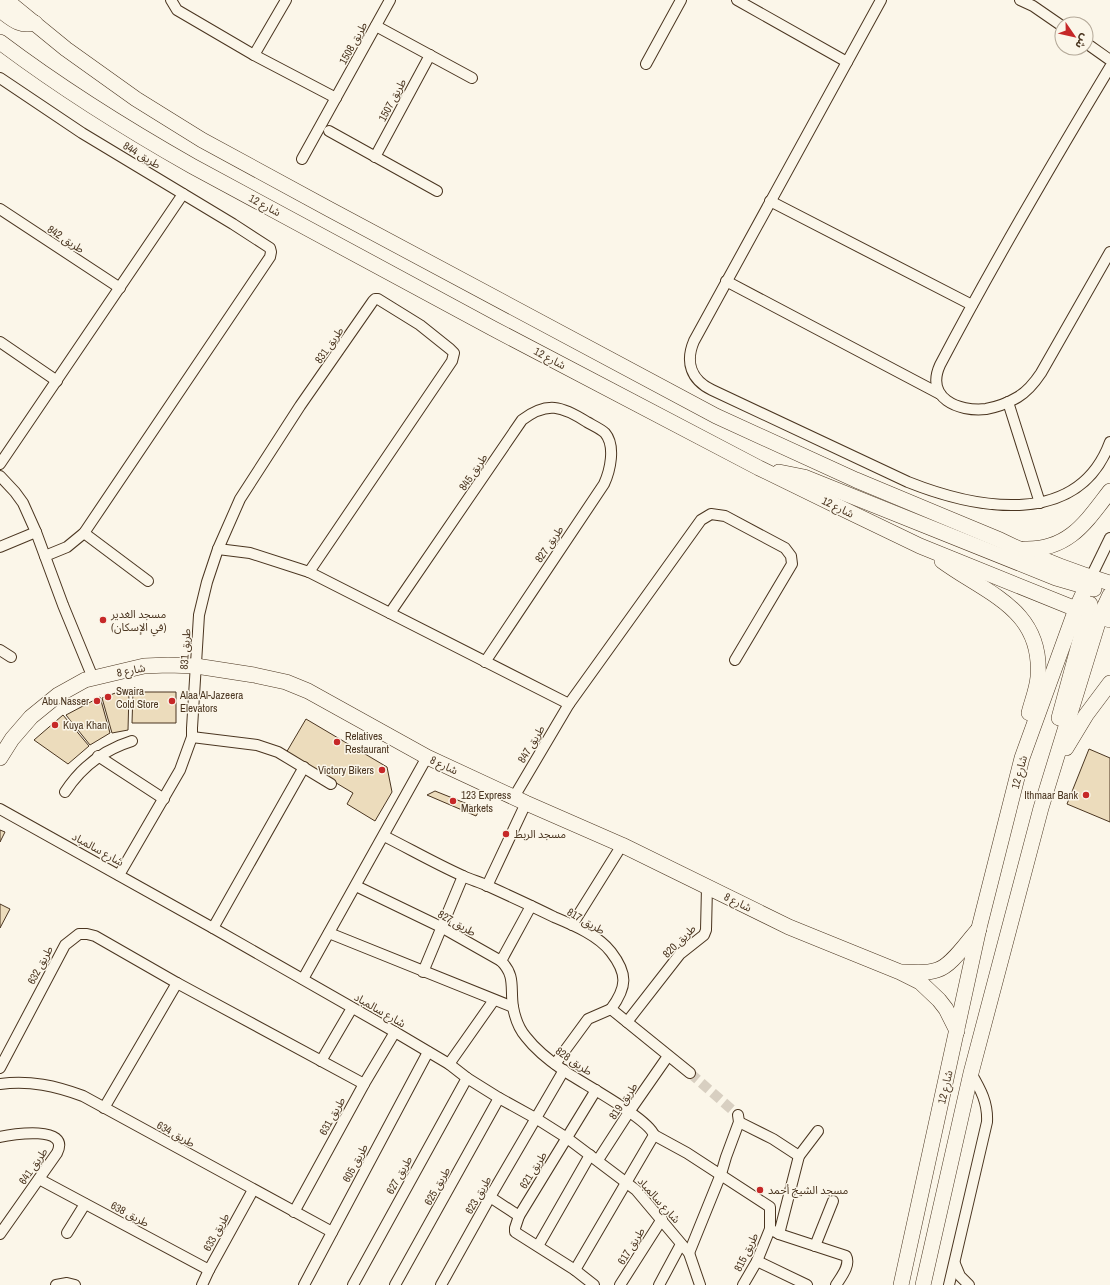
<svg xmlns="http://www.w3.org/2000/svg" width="1110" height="1285" viewBox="0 0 1110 1285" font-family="'Archivo Narrow','Noto Sans Arabic',sans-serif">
	<rect width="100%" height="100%" fill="#fbf6e9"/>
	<!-- building -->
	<g fill="#ecdcbc" stroke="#4a3520">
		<polygon points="118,692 119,694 129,692 128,730 112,733 102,698"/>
		<polygon points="133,692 176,692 176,723 132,723"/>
		<polygon points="100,697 110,733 90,745 66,715"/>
		<polygon points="63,715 89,746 68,764 34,740"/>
		<polygon points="306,719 387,767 392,792 375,821 347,804 353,793 286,753"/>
		<polygon points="1089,749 1110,758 1110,822 1067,804"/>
		<polygon points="435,791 480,809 476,816 427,795"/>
		<polygon points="0,830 5,832 0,842"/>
		<polygon points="0,904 10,909 0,928"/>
	</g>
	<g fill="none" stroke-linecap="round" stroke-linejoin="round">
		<!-- street-tunnel -->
		<polyline stroke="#d8cfc1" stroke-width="10" stroke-dasharray="10 5" stroke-linecap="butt" points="690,1073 738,1115"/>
		<defs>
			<g id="street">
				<polyline points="171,0 177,10 254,55 336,98"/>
				<polyline points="737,0 847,62"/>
				<path d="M881 0 694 341C685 362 691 380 712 390L908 482C976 509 1078 529 1110 442"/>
				<polyline points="1020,0 1033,6 1062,26"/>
				<polyline points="376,26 472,78"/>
				<polyline points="1086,43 1110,60"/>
				<polyline points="254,55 286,0"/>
				<polyline points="646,64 681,0"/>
				<path d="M1110 67C1051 165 993 264 940 365 925 398 958 412 986 409 997 407 1008 403 1018 397 1028 391 1035 382 1041 373L1110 252"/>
				<polyline points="0,78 82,133 233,224 270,248 271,252 270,257 84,533 67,547 45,556"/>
				<polyline points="329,131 437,191"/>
				<polyline points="375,157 430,55"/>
				<polyline points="302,159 390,0"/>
				<polyline points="770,201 972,305"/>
				<polyline points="0,209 120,288"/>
				<polyline points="726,281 940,394"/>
				<polyline points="0,342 57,381"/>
				<polyline points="1008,402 1040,503"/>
				<polyline points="0,464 183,194"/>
				<polyline points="0,476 15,492 23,503 36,532 63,605 93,678"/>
				<polyline points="84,533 148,581"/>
				<polyline points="0,547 36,532"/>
				<polyline points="218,549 250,553 309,572 569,704"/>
				<polyline points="1091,577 1110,538"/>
				<path d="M390 613 522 420C547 401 562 406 587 422 592 425 601 429 605 433 616 446 610 471 604 484L485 662"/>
				<polyline points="0,650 11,657"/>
				<polyline points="192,737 257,745 278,752 331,784"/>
				<polyline points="98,756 164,799"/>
				<path d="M65 792C82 766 103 750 132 741"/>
				<polyline points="514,797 569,704 701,520 711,514 725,516 785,548 791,556 792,564 735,660"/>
				<polyline points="0,809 213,928 395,1032 449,1064 467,1078 499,1098 537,1119 567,1138 636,1190 689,1253 700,1285"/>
				<path d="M384 836C410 849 436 864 463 876 471 880 480 882 488 886 510 896 532 906 554 917 573 925 598 935 611 952 628 974 627 987 611 1009L690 1073"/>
				<polyline points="119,875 180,770 192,737 192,728 199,615 207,582 218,549 240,499 300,406 373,301 375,299 378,299 420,325 450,349 454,353 452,361 309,572"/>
				<path d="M356 886 441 927 501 961C516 976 510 988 513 1007 515 1018 519 1029 526 1037 536 1050 550 1061 563 1070 580 1082 648 1118 654 1135"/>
				<polyline points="487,886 526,803"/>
				<polyline points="572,925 622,845"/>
				<polyline points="213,928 304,767"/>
				<polyline points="329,933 513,1007"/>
				<polyline points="501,961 531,906"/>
				<polyline points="423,972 463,876"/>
				<polyline points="303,979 427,757"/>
				<polyline points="627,1022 680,954 704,935 706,930 707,887"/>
				<polyline points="321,1061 352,1008"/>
				<polyline points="449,1064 494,1000"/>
				<polyline points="555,1064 588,1019 611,1009"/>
				<polyline points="0,1068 65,945 79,934 87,934 95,936 177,983 364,1084"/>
				<path d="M0 1084C30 1080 56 1086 83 1096L332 1232"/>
				<polyline points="104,1108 177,983"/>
				<polyline points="739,1122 773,1139 799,1156"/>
				<polyline points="654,1135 687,1153 770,1207 770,1229 757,1261 743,1285"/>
				<path d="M0 1137C12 1134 71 1125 57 1153L0 1234"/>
				<polyline points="598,1160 629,1112 668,1056"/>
				<polyline points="39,1179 209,1270"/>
				<polyline points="490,1197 519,1216"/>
				<polyline points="294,1212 364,1084 395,1032"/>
				<path d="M770 1229 779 1234 846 1256C851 1265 841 1277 836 1285"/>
				<polyline points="67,1233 85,1204"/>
				<polyline points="779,1234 799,1156 818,1131"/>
				<polyline points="538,1246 590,1155"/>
				<polyline points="815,1246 833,1201"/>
				<polyline points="689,1253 721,1174 726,1157 739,1122 738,1115"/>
				<polyline points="757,1261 807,1285"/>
				<polyline points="955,1264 960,1276 969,1285"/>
				<polyline points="575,1270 654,1135"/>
				<polyline points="56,1285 67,1283 75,1285"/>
				<polyline points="202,1285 209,1270 253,1190"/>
				<polyline points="304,1285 428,1052"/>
				<polyline points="353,1285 467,1078"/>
				<polyline points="395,1285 499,1098"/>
				<polyline points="441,1285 490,1197 564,1070"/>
				<polyline points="594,1285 575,1270 515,1232 515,1228 519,1216 596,1090"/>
				<polyline points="620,1285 662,1219"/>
				<polyline points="659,1285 681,1244"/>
				<path d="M949 1285 987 1122C988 1103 981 1090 971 1073"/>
			</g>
			<g id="secondary">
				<path d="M6 0 66 49 136 99 202 140 329 209 716 416 856 480 1000 540C1035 557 1072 572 1110 583"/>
				<path d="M0 10C12 19 19 27 35 23"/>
				<path d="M0 42C61 88 125 128 192 166L492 328 759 468 839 507 920 546 1076 609 1110 620"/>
				<polyline points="779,472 804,477 1056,578 1094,589"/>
				<path d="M1025 549C1069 550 1086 522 1110 491"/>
				<path d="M942 561C987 594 1043 609 1038 677 1037 689 1032 701 1029 713"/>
				<polyline points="1059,718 1090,604"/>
				<polyline points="1066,748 1086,715 1110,683"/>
				<polyline points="0,758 12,739 31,717 58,695 85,680 144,666 168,665 196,666 254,675 286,682 308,691 427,757 526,803 622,845 789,927 900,972 920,982 939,1000 946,1009 957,1031"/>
				<path d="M903 972C915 972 926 974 937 970 952 966 968 940 979 929"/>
				<polyline points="901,1285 979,928 1022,758 1076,609 1091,577"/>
				<polyline points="923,1285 971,1073 1041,808 1100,616 1110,595"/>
			</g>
		</defs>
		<!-- street casing -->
		<use href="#street" stroke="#4a3520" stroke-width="12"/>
		<!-- secondary casing -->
		<use href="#secondary" stroke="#4a3520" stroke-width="16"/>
		<!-- street -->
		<use href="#street" stroke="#fbf6e9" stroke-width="10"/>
		<!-- secondary -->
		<use href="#secondary" stroke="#fbf6e9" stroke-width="15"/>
	</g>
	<!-- markers -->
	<g fill="#c62828" stroke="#fbf6e9" stroke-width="1.5">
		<circle cx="103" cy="620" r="4"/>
		<circle cx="108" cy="697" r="4"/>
		<circle cx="97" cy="701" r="4"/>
		<circle cx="172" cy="701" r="4"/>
		<circle cx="55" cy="725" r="4"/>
		<circle cx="337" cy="742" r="4"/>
		<circle cx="382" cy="770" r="4"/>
		<circle cx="1086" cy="795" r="4"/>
		<circle cx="453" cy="801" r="4"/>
		<circle cx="506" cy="834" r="4"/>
		<circle cx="760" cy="1190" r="4"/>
	</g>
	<g text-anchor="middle" stroke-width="3" stroke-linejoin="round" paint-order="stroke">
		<!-- street labels -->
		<g font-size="11" fill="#4a3520" stroke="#fbf6e9">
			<text transform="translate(353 43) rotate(-61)" y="4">طريق 1508</text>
			<text transform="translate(392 100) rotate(-62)" y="4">طريق 1507</text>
			<text transform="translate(142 155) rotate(31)" y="4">طريق 844</text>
			<text transform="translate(265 205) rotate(28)" y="4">شارع 12</text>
			<text transform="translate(66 239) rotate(33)" y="4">طريق 842</text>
			<text transform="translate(329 345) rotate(-55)" y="4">طريق 831</text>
			<text transform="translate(550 358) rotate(28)" y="4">شارع 12</text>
			<text transform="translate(473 472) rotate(-56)" y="4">طريق 845</text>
			<text transform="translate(838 507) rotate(26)" y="4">شارع 12</text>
			<text transform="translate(549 544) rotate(-56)" y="4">طريق 827</text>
			<text transform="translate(185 649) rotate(-86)" y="4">طريق 831</text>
			<text transform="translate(131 670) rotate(-11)" y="4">شارع 8</text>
			<text transform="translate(531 744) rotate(-59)" y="4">طريق 847</text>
			<text transform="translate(444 765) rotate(25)" y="4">شارع 8</text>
			<text transform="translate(1019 772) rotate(-75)" y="4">شارع 12</text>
			<text transform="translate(98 849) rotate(29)" y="4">شارع سالمباد</text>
			<text transform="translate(738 902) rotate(26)" y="4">شارع 8</text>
			<text transform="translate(586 921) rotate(30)" y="4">طريق 817</text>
			<text transform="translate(457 923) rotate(29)" y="4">طريق 827</text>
			<text transform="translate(679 941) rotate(-45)" y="4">طريق 820</text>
			<text transform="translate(40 965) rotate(-62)" y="4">طريق 632</text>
			<text transform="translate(380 1010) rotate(30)" y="4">شارع سالمباد</text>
			<text transform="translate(574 1061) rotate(34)" y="4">طريق 828</text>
			<text transform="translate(945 1087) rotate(-77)" y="4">شارع 12</text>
			<text transform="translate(623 1101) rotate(-56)" y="4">طريق 819</text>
			<text transform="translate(332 1116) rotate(-61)" y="4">طريق 631</text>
			<text transform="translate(176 1134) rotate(29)" y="4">طريق 634</text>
			<text transform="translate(355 1163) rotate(-62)" y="4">طريق 605</text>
			<text transform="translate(33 1166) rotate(-55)" y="4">طريق 641</text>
			<text transform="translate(533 1170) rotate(-58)" y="4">طريق 621</text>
			<text transform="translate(399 1175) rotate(-61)" y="4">طريق 627</text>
			<text transform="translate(437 1186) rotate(-61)" y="4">طريق 625</text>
			<text transform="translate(478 1195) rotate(-60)" y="4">طريق 623</text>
			<text transform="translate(659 1200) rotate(48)" y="4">شارع سالمباد</text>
			<text transform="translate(130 1214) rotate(28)" y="4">طريق 638</text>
			<text transform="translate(216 1232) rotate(-61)" y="4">طريق 633</text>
			<text transform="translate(631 1246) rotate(-58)" y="4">طريق 617</text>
			<text transform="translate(746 1252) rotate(-64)" y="4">طريق 815</text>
		</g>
		<!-- poi labels -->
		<g font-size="11" fill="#4a3520" stroke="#fbf6e9" text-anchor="start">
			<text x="111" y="618">مسجد الغدير<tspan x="111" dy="13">(في الإسكان)</tspan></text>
			<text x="116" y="695">Swaira<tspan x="116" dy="13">Cold Store</tspan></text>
			<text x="180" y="699">Alaa Al-Jazeera<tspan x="180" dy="13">Elevators</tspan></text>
			<text x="89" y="705" text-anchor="end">Abu Nasser</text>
			<text x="63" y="729">Kuya Khan</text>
			<text x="345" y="740">Relatives<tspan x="345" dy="13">Restaurant</tspan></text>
			<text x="374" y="774" text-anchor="end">Victory Bikers</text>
			<text x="461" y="799">123 Express<tspan x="461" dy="13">Markets</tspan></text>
			<text x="1078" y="799" text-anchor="end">Ithmaar Bank</text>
			<text x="514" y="838">مسجد الربط</text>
			<text x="768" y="1194">مسجد الشيخ أحمد</text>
		</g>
	</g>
	<!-- north arrow -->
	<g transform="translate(1074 36) rotate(124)"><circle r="19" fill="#fbf6e9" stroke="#b4a999"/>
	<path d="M0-3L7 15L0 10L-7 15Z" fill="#c62828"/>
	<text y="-6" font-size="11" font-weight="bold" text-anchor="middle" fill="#4a3520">ش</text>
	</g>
</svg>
